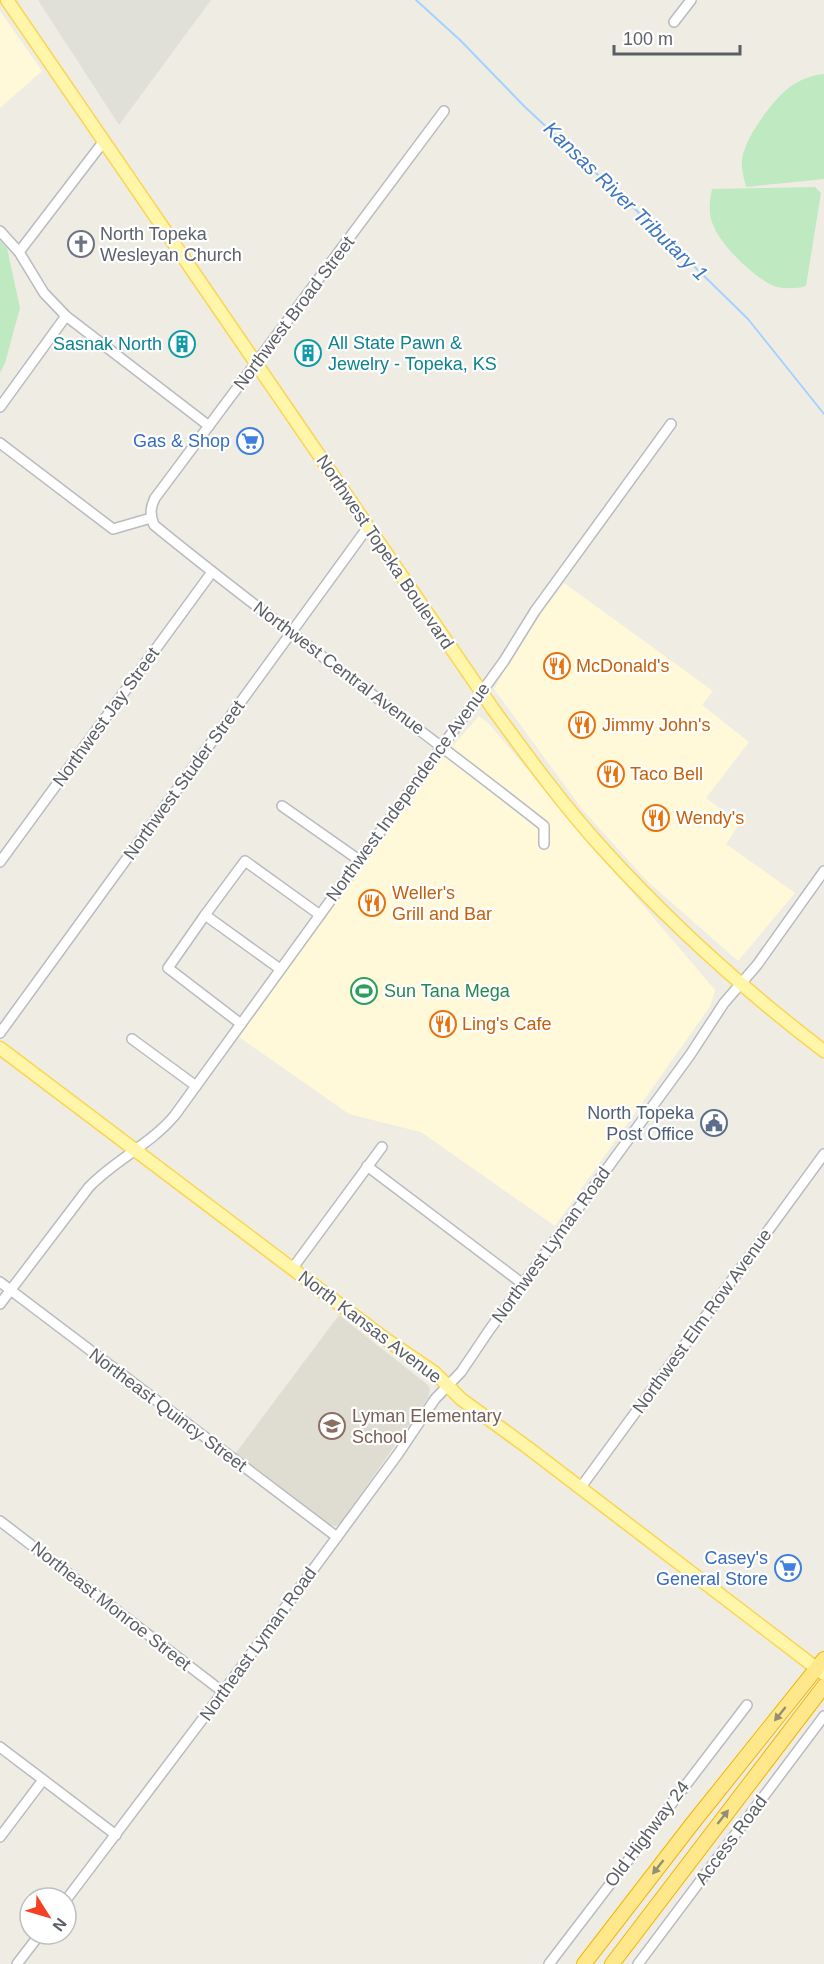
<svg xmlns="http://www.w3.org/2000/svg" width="824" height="1964" viewBox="0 0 824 1964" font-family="Arial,sans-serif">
	<rect width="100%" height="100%" fill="#efede3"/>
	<!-- commercial -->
	<g fill="#fff8d9">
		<polygon points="0,11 42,71 0,108"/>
		<polygon points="564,583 713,691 702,705 749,742 706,798 740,823 726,844 795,893 738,961 647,881 582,809 494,689 527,632"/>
		<polygon points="479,716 489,724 715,990 711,1005 555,1226 421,1132 349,1114 239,1037 434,767"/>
	</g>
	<!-- industrial -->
	<polygon fill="#e0dfd8" points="38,0 211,0 119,125"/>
	<!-- education -->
	<polygon fill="#dfddd2" points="339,1315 428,1385 430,1390 428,1398 340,1524 336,1526 329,1525 235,1454"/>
	<!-- green -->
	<g fill="#bee9c1">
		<path d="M824 74V179L746 187C744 178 741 169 742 160 744 139 770 104 786 90 797 81 810 75 824 74Z"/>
		<path d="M815 187 821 193 806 286C797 289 783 289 774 286 753 277 718 243 712 222 708 211 710 200 712 189Z"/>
		<polygon points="0,241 7,248 20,308 5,363 0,373"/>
	</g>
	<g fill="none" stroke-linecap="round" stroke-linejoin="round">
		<!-- stream -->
		<polyline stroke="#a4d2ff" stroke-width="2" points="416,0 460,40 525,107 652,225 748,319 824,414"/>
		<defs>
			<g id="minor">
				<polyline points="674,22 691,0"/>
				<path d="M444 111 155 498C150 508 150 515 154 525 281 629 415 724 544 826V844"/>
				<polyline points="0,231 19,252 44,293 66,316 209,426"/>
				<polyline points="19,252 104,141"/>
				<polyline points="0,407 66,316"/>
				<polyline points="0,443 113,529 151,518"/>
				<polyline points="282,806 359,860"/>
				<polyline points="0,862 212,572"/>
				<polyline points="205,915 280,969"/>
				<polyline points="241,1024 168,968 205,915 245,861 320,915"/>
				<polyline points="0,1033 368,527"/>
				<polyline points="132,1039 196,1086"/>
				<polyline points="367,1166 523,1284"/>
				<polyline points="292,1269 382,1147"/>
				<polyline points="0,1282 337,1537"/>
				<path d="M0 1304 89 1187C115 1160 151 1144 175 1115L504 661 535 611 671 424"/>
				<polyline points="581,1487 824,1154"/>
				<polyline points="0,1521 223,1692"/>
				<polyline points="0,1747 116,1835"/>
				<polyline points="0,1837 43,1780"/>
				<polyline points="66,1900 223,1692 398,1454 435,1399 461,1372 490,1329 690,1055 724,1003 757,965 824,871"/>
				<polyline points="17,1964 40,1934"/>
				<polyline points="549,1964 747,1705"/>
				<polyline points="638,1964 824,1716"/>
			</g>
			<g id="major">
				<path d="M7 0 493 709C528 757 563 805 603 849 670 923 744 990 824 1051"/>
				<polyline points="0,1048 384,1338 435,1373 461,1399 527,1447 824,1674"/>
			</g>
			<g id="highway">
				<polyline points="584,1964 692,1824 824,1659"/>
				<polyline points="612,1964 824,1686"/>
			</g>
		</defs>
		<!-- minor casing -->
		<use href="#minor" stroke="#b8bbc1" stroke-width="12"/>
		<!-- major casing -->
		<use href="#major" stroke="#fbd551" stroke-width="15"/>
		<!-- highway casing -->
		<use href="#highway" stroke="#f3b500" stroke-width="16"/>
		<!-- minor -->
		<use href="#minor" stroke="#fff" stroke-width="9"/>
		<!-- major -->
		<use href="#major" stroke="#fff6a9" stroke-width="12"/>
		<!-- highway -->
		<use href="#highway" stroke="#ffe88b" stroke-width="14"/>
	</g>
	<!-- one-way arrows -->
	<defs><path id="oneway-solid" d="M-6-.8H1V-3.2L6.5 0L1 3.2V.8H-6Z" transform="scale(1.5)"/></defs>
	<g fill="#948f72">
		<use href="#oneway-solid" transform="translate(780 1714) rotate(129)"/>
		<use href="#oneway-solid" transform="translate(723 1817) rotate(-52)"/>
		<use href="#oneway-solid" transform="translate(658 1867) rotate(128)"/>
	</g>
	<!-- icons -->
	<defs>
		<symbol id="church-ring" viewBox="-11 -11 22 22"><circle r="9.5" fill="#fff" stroke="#6b7280" stroke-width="1.5"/><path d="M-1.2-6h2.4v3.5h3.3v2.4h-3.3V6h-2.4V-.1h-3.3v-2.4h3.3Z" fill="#6b7280"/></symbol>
		<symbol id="building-ring" viewBox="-11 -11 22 22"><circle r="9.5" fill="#fff" stroke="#0f9aa8" stroke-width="1.5"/><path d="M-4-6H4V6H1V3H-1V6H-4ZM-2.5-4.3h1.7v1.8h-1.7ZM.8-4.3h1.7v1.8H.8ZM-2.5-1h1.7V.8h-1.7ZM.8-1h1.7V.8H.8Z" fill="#0f9aa8"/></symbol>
		<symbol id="supermarket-ring" viewBox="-11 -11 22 22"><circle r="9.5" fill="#fff" stroke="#3f7fe0" stroke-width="1.5"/><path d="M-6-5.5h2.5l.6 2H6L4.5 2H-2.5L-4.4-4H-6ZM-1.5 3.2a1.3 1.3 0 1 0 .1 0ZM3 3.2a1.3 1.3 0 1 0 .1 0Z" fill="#3f7fe0"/></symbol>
		<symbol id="restaurant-ring" viewBox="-11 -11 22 22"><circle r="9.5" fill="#fff" stroke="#e8710a" stroke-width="1.5"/><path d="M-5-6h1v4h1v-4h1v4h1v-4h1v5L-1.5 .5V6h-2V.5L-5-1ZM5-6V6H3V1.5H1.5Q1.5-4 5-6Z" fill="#e8710a"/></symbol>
		<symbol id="stadium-ring" viewBox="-11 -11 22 22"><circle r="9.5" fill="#fff" stroke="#2e9e5b" stroke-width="1.5"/><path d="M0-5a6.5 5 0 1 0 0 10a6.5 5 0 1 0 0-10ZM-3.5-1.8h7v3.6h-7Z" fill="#2e9e5b"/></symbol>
		<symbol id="civic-ring" viewBox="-11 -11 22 22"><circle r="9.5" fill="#fff" stroke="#5c6f8a" stroke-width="1.5"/><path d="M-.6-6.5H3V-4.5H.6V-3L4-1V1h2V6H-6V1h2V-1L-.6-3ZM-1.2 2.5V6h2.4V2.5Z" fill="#5c6f8a"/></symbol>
		<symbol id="school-ring" viewBox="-11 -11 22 22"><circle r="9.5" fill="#fff" stroke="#8d6e63" stroke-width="1.5"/><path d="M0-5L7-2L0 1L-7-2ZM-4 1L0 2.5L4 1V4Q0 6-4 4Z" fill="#8d6e63"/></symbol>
	</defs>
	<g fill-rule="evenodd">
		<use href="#church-ring" x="66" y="229" width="30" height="30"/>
		<use href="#building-ring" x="167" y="329" width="30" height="30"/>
		<use href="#building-ring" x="293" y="338" width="30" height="30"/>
		<use href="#supermarket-ring" x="235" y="426" width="30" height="30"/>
		<use href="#restaurant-ring" x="542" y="651" width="30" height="30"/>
		<use href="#restaurant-ring" x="567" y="710" width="30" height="30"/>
		<use href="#restaurant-ring" x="596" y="759" width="30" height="30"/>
		<use href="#restaurant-ring" x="641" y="803" width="30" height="30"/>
		<use href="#restaurant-ring" x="357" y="888" width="30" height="30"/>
		<use href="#stadium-ring" x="349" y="976" width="30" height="30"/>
		<use href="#restaurant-ring" x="428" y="1009" width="30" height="30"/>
		<use href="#civic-ring" x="699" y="1108" width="30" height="30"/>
		<use href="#school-ring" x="317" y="1411" width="30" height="30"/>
		<use href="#supermarket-ring" x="773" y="1553" width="30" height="30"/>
	</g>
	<g text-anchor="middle" stroke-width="4.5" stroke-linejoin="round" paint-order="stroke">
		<!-- worship labels -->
		<g font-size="18" fill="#5b616d" stroke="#fff" text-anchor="start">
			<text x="100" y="240">North Topeka<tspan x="100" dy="21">Wesleyan Church</tspan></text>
		</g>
		<!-- street labels -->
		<g font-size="18" fill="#5b5f65" stroke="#fff">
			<text transform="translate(294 313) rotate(-53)" y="6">Northwest Broad Street</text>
			<text transform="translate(385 552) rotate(56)" y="6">Northwest Topeka Boulevard</text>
			<text transform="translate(339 668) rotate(37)" y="6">Northwest Central Avenue</text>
			<text transform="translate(106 717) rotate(-54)" y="6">Northwest Jay Street</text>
			<text transform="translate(184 780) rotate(-54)" y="6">Northwest Studer Street</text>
			<text transform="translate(408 792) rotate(-54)" y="6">Northwest Independence Avenue</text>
			<text transform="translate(551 1245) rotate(-54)" y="6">Northwest Lyman Road</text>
			<text transform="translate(702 1321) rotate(-54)" y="6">Northwest Elm Row Avenue</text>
			<text transform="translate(370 1327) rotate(37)" y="6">North Kansas Avenue</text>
			<text transform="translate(168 1410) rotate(37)" y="6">Northeast Quincy Street</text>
			<text transform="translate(111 1606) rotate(38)" y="6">Northeast Monroe Street</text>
			<text transform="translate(258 1644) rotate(-54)" y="6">Northeast Lyman Road</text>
			<text transform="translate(647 1834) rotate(-53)" y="6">Old Highway 24</text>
			<text transform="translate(731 1840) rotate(-53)" y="6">Access Road</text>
		</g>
		<!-- culture labels -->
		<g font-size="18" fill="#0d838f" stroke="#fff" text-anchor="start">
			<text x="328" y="349">All State Pawn &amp;<tspan x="328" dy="21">Jewelry - Topeka, KS</tspan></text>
			<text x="162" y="350" text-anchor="end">Sasnak North</text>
		</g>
		<!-- shop labels -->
		<g font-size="18" fill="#366cbe" stroke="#fff" text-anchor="end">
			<text x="230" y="447">Gas &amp; Shop</text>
			<text x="768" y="1564">Casey's<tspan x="768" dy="21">General Store</tspan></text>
		</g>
		<!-- food labels -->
		<g font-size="18" fill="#c56008" stroke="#fff" text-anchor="start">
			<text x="576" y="672">McDonald's</text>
			<text x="602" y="731">Jimmy John's</text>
			<text x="630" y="780">Taco Bell</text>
			<text x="676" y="824">Wendy's</text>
			<text x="392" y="899">Weller's<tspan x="392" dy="21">Grill and Bar</tspan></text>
			<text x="462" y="1030">Ling's Cafe</text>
		</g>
		<!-- leisure labels -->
		<g font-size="18" fill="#27864d" stroke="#fff" text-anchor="start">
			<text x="384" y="997">Sun Tana Mega</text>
		</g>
		<!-- service labels -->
		<g font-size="18" fill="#4e5e75" stroke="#fff" text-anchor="end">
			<text x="694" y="1119">North Topeka<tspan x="694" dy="21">Post Office</tspan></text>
		</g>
		<!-- education labels -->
		<g font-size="18" fill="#785e54" stroke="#fff" text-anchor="start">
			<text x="352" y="1422">Lyman Elementary<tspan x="352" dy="21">School</tspan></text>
		</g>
		<!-- water labels -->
		<g font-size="20" font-style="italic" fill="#3b75c2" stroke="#fff">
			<text transform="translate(626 201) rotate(44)" y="7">Kansas River Tributary 1</text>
		</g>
	</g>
	<!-- north arrow -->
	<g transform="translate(48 1916) rotate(127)"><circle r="28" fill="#ffffff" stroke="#bdbfc1" stroke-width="1.5"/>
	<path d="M0-4.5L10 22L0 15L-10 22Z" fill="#f54024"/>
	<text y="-9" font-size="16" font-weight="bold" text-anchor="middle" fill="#5b5f65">N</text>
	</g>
	<!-- scale -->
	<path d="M614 45v9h126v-9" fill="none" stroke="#5b5f65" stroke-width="3"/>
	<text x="623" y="45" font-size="18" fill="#5b5f65" stroke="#ffffff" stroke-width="4.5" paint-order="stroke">100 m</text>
</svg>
